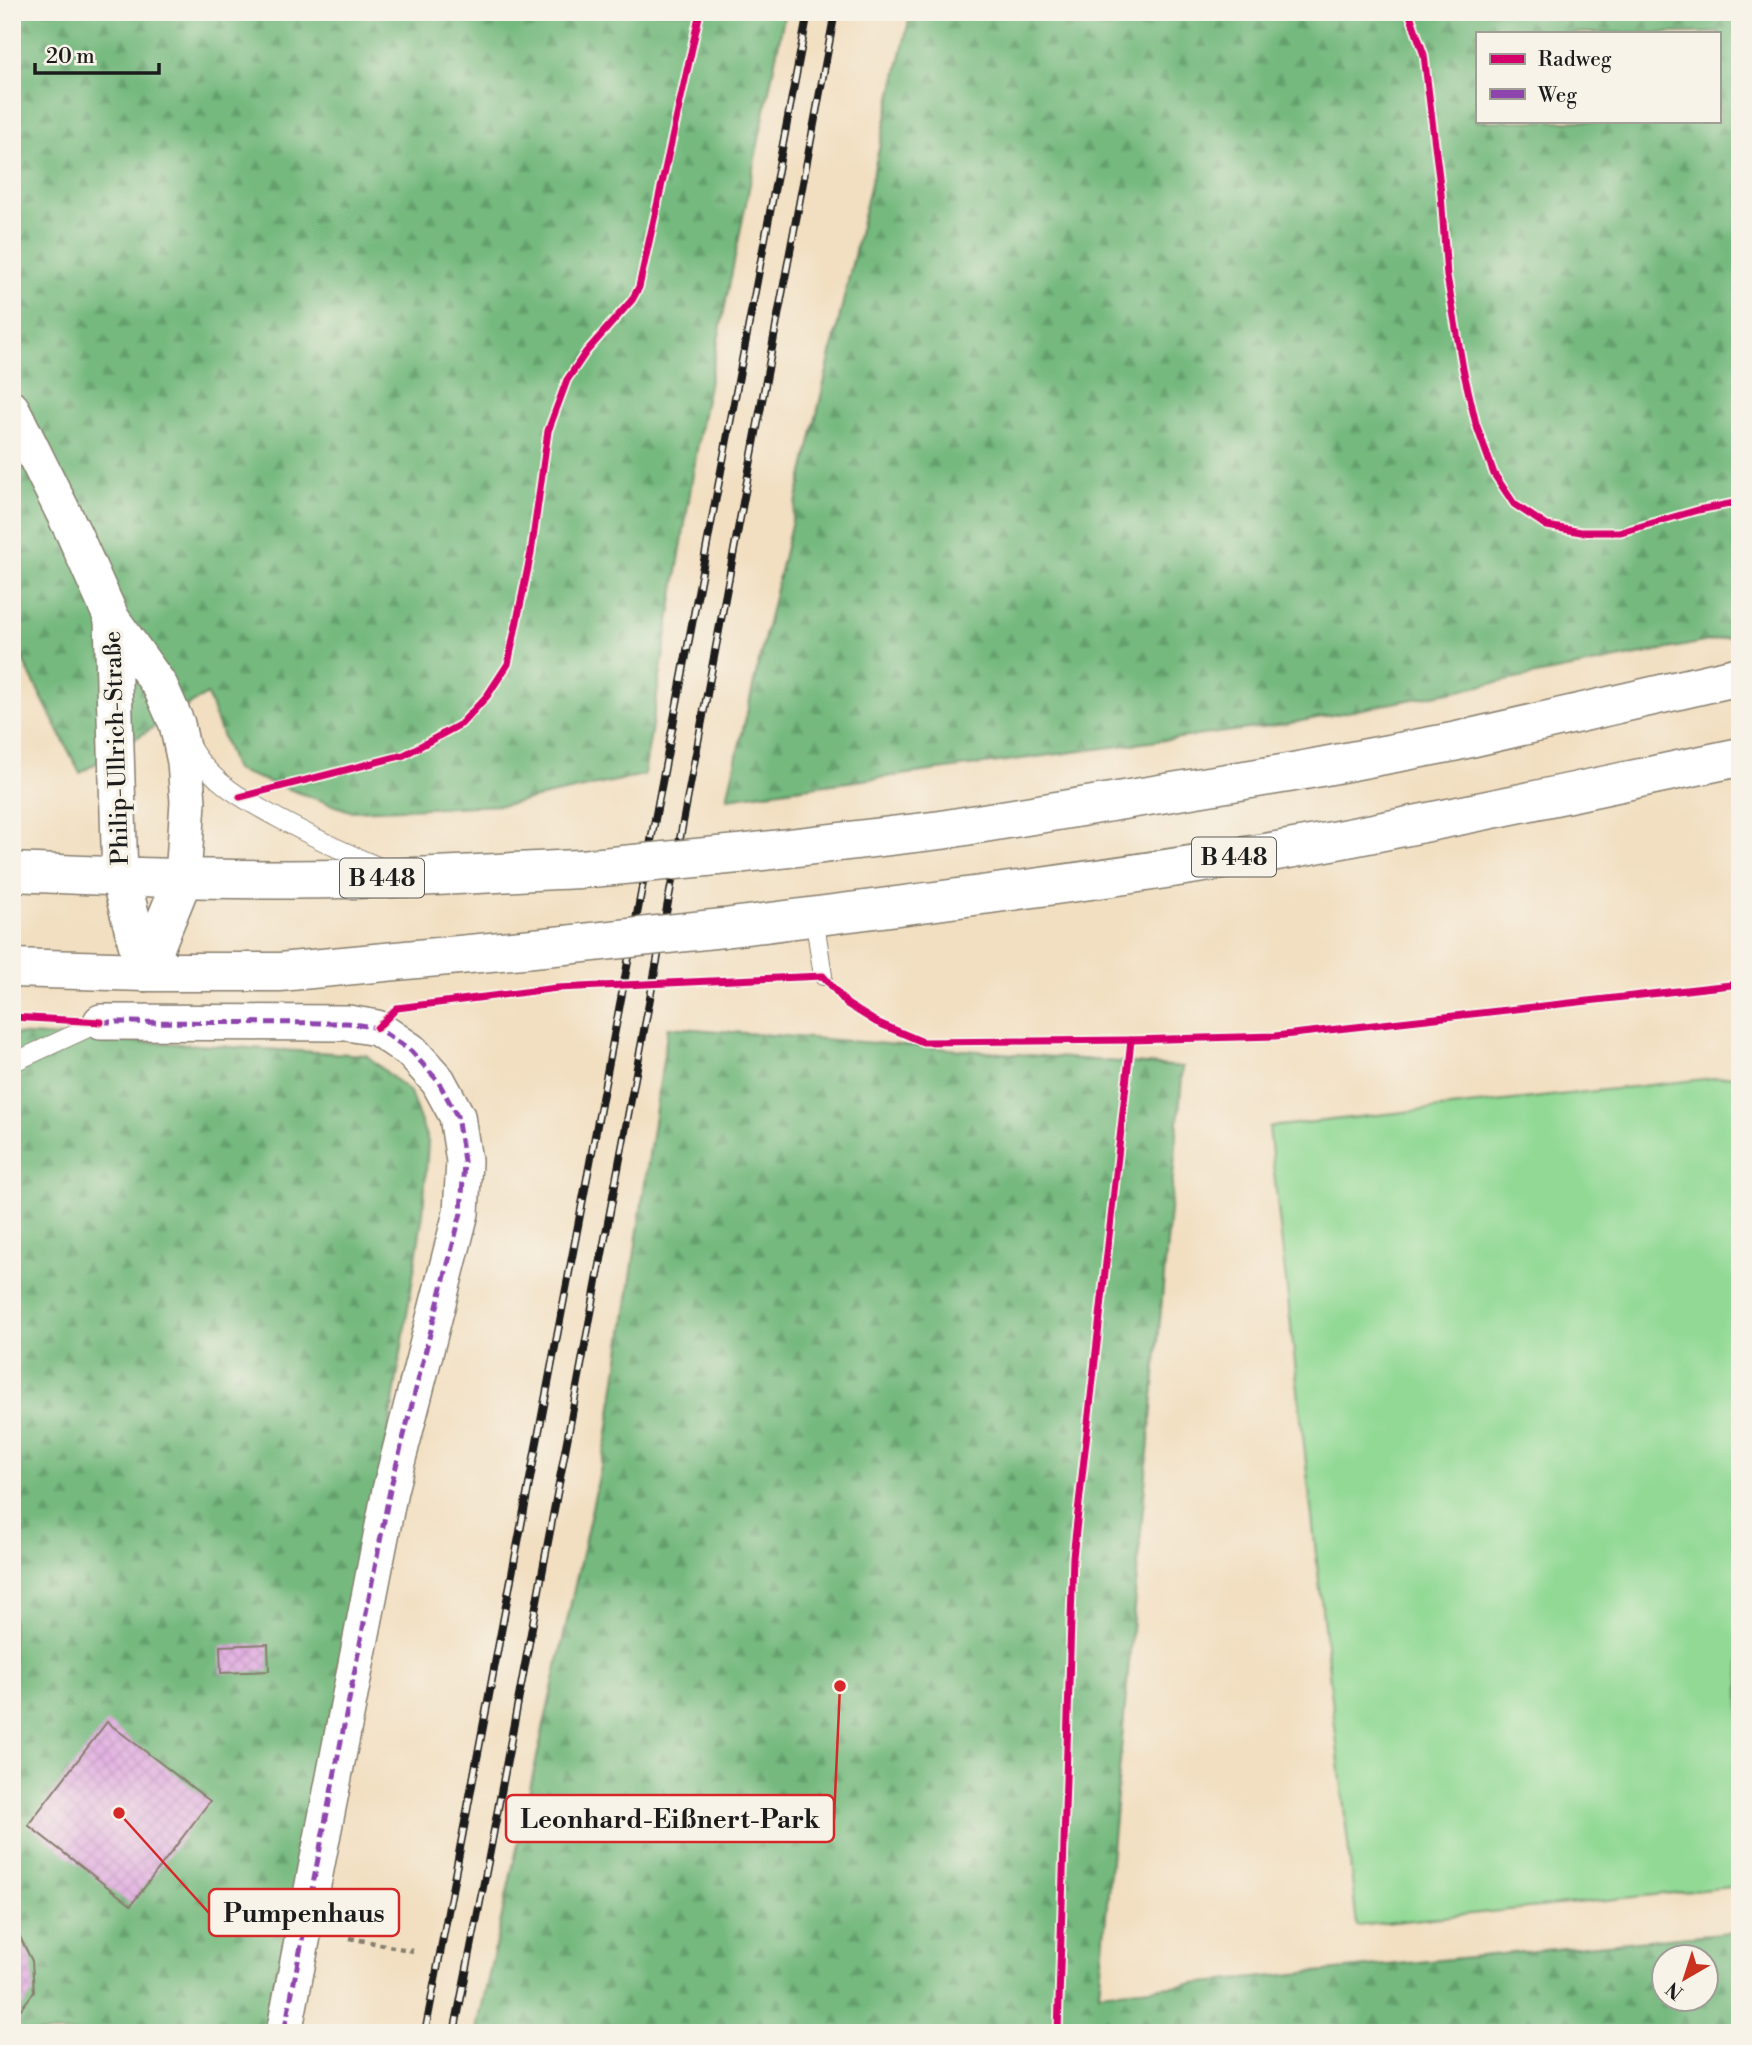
<svg xmlns="http://www.w3.org/2000/svg" width="1752" height="2045" viewBox="0 0 1752 2045" font-family="'Libre Bodoni',serif">
	<defs>
		<pattern id="forest-firs" width="22" height="20" patternUnits="userSpaceOnUse" patternTransform="scale(1.75)"><rect width="22" height="20" fill="#74b97e"/><path d="M5 1l3.5 6h-7zM16 11l3.5 6h-7z" fill="#649e6c"/></pattern>
		<pattern id="building-cross-hatch" width="8" height="8" patternUnits="userSpaceOnUse" patternTransform="scale(1.75)"><rect width="8" height="8" fill="#e0aae1"/><path d="M0 0l8 8M0 8l8-8" fill="none" stroke="#c092c0"/></pattern>
	</defs>
	<rect width="100%" height="100%" fill="#f7f3e8"/>
	<filter id="ink" filterUnits="userSpaceOnUse"><feTurbulence type="fractalNoise" baseFrequency=".0143" numOctaves="2"/><feDisplacementMap in="SourceGraphic" scale="14" xChannelSelector="R" yChannelSelector="G"/><feConvolveMatrix kernelMatrix="1 2 1 2 8 2 1 2 1" color-interpolation-filters="sRGB"/></filter>
	<filter id="wash" filterUnits="userSpaceOnUse"><feTurbulence type="fractalNoise" baseFrequency=".00686" numOctaves="4" result="noise"/><feDisplacementMap in="SourceGraphic" scale="28" xChannelSelector="R" yChannelSelector="G"/><feGaussianBlur stdDeviation="1.57" result="paint"/><feColorMatrix in="noise" values="0 0 0 0 0 0 0 0 0 0 0 0 0 0 0 0 0 1.4 0 .05"/><feComposite in="paint" operator="in"/></filter>
	<g filter="url(#wash)">
		<rect width="100%" height="100%" fill="#f2dfc1"/>
		<!-- forest -->
		<g fill="url(#forest-firs)" stroke="#486a4d" stroke-width="2" fill-rule="evenodd">
			<polygon points="12,12 785,12 702,419 644,775 504,805 350,811 235,770 207,694 80,773 12,639"/>
			<path d="M911 12H1740V635L1286 724 727 798ZM1477 33H1719V121H1477Z"/>
			<path d="M668 1027 1183 1067 1099 1993 1740 1931V2033H476L607 1440ZM1664 1958H1706V2000H1664Z"/>
			<polygon points="12,1034 366,1055 410,1092 428,1142 423,1214 293,2033 12,2033"/>
		</g>
		<!-- pitch -->
		<polygon fill="#91d994" stroke="#567a58" stroke-width="2" points="1740,1075 1740,1886 1357,1926 1269,1127"/>
		<g id="blocks">
			<!-- building -->
			<g fill="url(#building-cross-hatch)">
				<polygon points="268,1644 269,1671 221,1673 220,1646"/>
				<polygon points="107,1722 210,1801 131,1905 28,1825"/>
				<polygon points="12,1930 19,1935 32,1961 34,1992 12,2020"/>
			</g>
		</g>
	</g>
	<g filter="url(#ink)">
		<use href="#blocks" fill-opacity="0" stroke="#877e6e" stroke-width="2"/>
		<g fill="none" stroke-linecap="round" stroke-linejoin="round">
			<defs>
				<g id="lane">
					<path d="M190 746C212 784 248 802 285 822 317 839 348 854 382 868"/>
					<polyline points="814,916 823,976"/>
					<polyline points="12,1063 101,1022"/>
				</g>
				<g id="street">
					<polyline points="12,409 74,534 112,619 160,686 177,724 185,762 188,802 183,878"/>
					<polyline points="112,619 120,877"/>
					<polyline points="101,1022 348,1023 377,1028 411,1051 438,1081 457,1116 464,1161 461,1213 390,1490 284,2033"/>
				</g>
				<g id="primary">
					<polyline points="738,854 941,830 1288,773 1453,742 1740,676"/>
					<path d="M12 872C122 877 232 881 342 879 422 878 502 872 581 869"/>
					<polyline points="120,877 145,972"/>
					<path d="M723 928C913 904 1104 881 1294 848 1443 821 1591 788 1740 757"/>
					<polyline points="12,968 145,972 280,972 565,945"/>
					<polyline points="145,972 183,878"/>
				</g>
			</defs>
			<!-- lane casing -->
			<use href="#lane" stroke="#877e6e" stroke-width="20"/>
			<!-- street casing -->
			<use href="#street" stroke="#877e6e" stroke-width="38"/>
			<!-- primary casing -->
			<use href="#primary" stroke="#877e6e" stroke-width="41"/>
			<!-- path -->
			<polyline stroke="#877e6e" stroke-width="4.5" stroke-dasharray="5 5" stroke-linecap="butt" points="350,1938 413,1951"/>
			<!-- lane -->
			<use href="#lane" stroke="#fff" stroke-width="18"/>
			<!-- street -->
			<use href="#street" stroke="#fff" stroke-width="35"/>
			<!-- primary -->
			<use href="#primary" stroke="#fff" stroke-width="38"/>
			<defs>
				<g id="rail">
					<polyline points="425,2033 808,12"/>
					<polyline points="454,2033 488,1862 835,12"/>
				</g>
			</defs>
			<!-- rail casing -->
			<use href="#rail" stroke="#1c1c1c" stroke-width="8"/>
			<!-- rail -->
			<use href="#rail" stroke="#f7f3e8" stroke-width="5" stroke-dasharray="16" stroke-linecap="butt"/>
			<defs>
				<g id="primary-bridge">
					<polyline points="581,869 738,854"/>
					<polyline points="565,945 723,928"/>
				</g>
			</defs>
			<!-- primary-bridge casing -->
			<use href="#primary-bridge" stroke="#877e6e" stroke-width="41" stroke-linecap="butt"/>
			<!-- primary-bridge -->
			<use href="#primary-bridge" stroke="#fff" stroke-width="38"/>
			<!-- quiet -->
			<polyline stroke="#8e44ad" stroke-width="5" stroke-dasharray="10 5" stroke-linecap="butt" points="101,1022 348,1023 377,1028 411,1051 438,1081 457,1116 464,1161 461,1213 390,1490 284,2033"/>
			<defs>
				<g id="cycleway">
					<polyline points="1409,12 1424,55 1441,194 1447,276 1463,369 1476,424 1494,474 1514,504 1547,526 1581,532 1621,532 1698,510 1740,502"/>
					<polyline points="240,797 404,755 461,724 487,696 508,664 531,553 548,431 567,380 586,352 632,300 639,287 700,12"/>
					<polyline points="12,1017 101,1022"/>
					<polyline points="377,1028 397,1008 557,988 823,976 847,1004 876,1022 923,1042 1131,1040 1275,1036 1740,984"/>
					<polyline points="1058,2033 1073,1557 1131,1040"/>
				</g>
			</defs>
			<!-- cycleway casing -->
			<use href="#cycleway" stroke="#f7f3e8" stroke-width="11"/>
			<!-- cycleway -->
			<use href="#cycleway" stroke="#d6006c" stroke-width="7"/>
		</g>
	</g>
	<g text-anchor="middle" stroke-width="7" stroke-linejoin="round" paint-order="stroke">
		<!-- shield labels -->
		<g fill="#f7f3e8" stroke="#5e5c59" stroke-width="2">
			<rect x="1192" y="837.5" width="84" height="39" rx="5"/>
			<rect x="340" y="858.5" width="84" height="39" rx="5"/>
		</g>
		<g font-size="23" font-weight="bold" fill="#1c1c1c">
			<text x="1234" y="865">B 448</text>
			<text x="382" y="886">B 448</text>
		</g>
		<!-- street labels -->
		<g font-size="24" fill="#1c1c1c" stroke="#f7f3e8">
			<text transform="translate(116 748) rotate(-92)" y="8">Philip-Ullrich-Straße</text>
		</g>
	</g>
	<!-- callouts -->
	<path fill="none" stroke="#d62828" stroke-width="2.5" d="M840 1686L834 1819M119 1813L209 1913"/>
	<g fill="#d62828" stroke="#f7f3e8" stroke-width="2.5">
		<circle cx="840" cy="1686" r="7"/>
		<circle cx="119" cy="1813" r="7"/>
	</g>
	<g fill="#f7f3e8" stroke="#d62828" stroke-width="2.5">
		<rect x="506" y="1795" width="328" height="47" rx="7"/>
		<rect x="209" y="1889" width="190" height="47" rx="7"/>
	</g>
	<g font-size="26" text-anchor="middle" font-weight="bold" fill="#1c1c1c">
		<text x="670" y="1828">Leonhard-Eißnert-Park</text>
		<text x="304" y="1922">Pumpenhaus</text>
	</g>
	<!-- margin -->
	<rect width="1752" height="2045" fill="none" stroke="#f7f3e8" stroke-width="42"/>
	<!-- legend -->
	<rect x="1476" y="32" width="245" height="91" fill="#f7f3e8" stroke="#9f9d96" stroke-width="2"/>
	<rect x="1490" y="54" width="35" height="10" fill="#d6006c" stroke="#9f9d96" stroke-width="2"/>
	<text x="1538" y="66" font-size="21" fill="#1c1c1c">Radweg</text>
	<rect x="1490" y="89" width="35" height="10" fill="#8e44ad" stroke="#9f9d96" stroke-width="2"/>
	<text x="1538" y="102" font-size="21" fill="#1c1c1c">Weg</text>
	<!-- north arrow -->
	<g transform="translate(1685 1978) rotate(219)"><circle r="33" fill="#f7f3e8" stroke="#9f9d96" stroke-width="2"/>
	<path d="M0-5L12 26L0 18L-12 26Z" fill="#c8321e"/>
	<text y="-10" font-size="19" font-weight="bold" text-anchor="middle" fill="#1c1c1c">N</text>
	</g>
	<!-- scale -->
	<path d="M35 63v10h124v-10" fill="none" stroke="#1c1c1c" stroke-width="3.5"/>
	<text x="46" y="63" font-size="21" fill="#1c1c1c" stroke="#f7f3e8" stroke-width="5" paint-order="stroke">20 m</text>
</svg>
